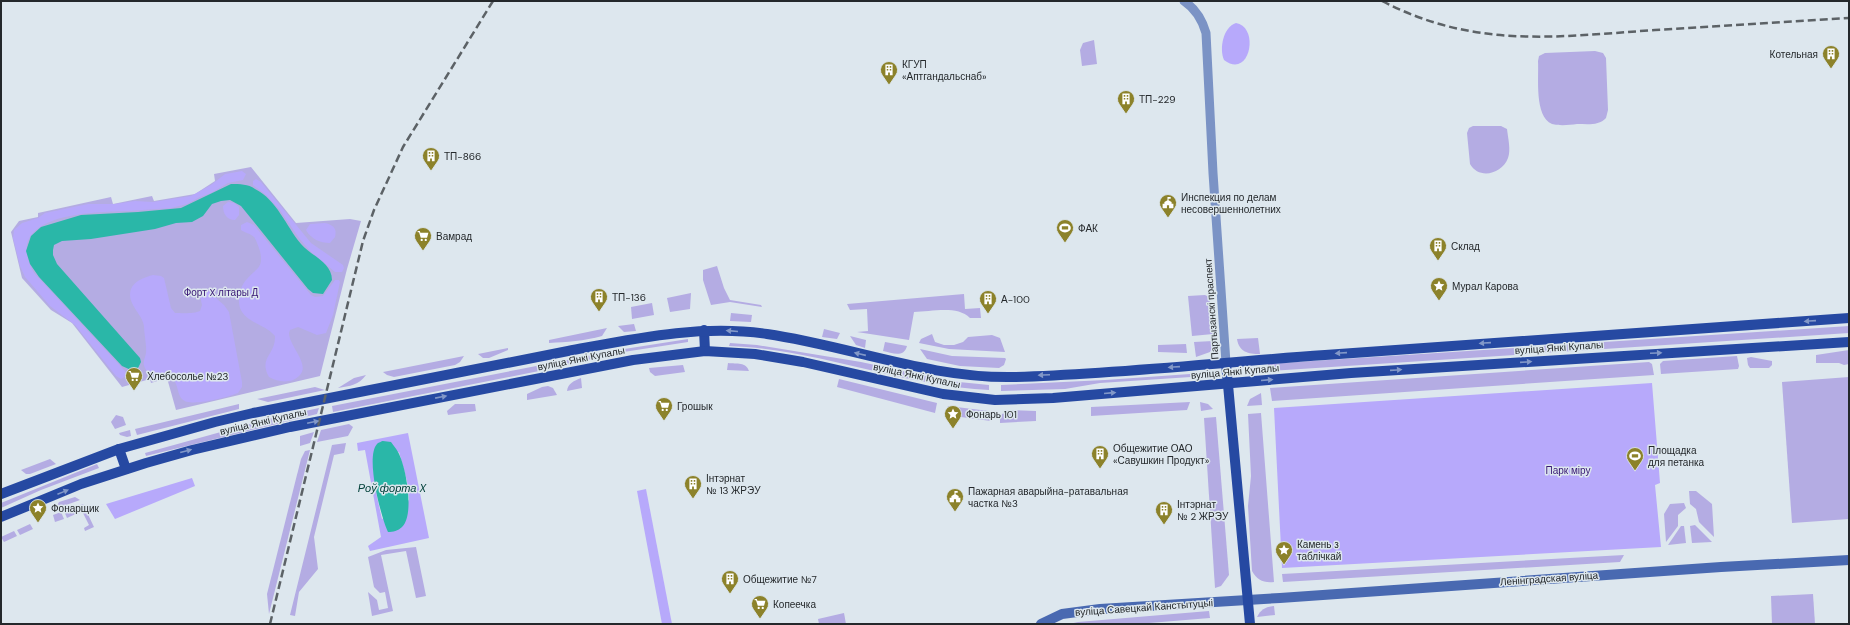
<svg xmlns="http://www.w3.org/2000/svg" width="1850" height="625" viewBox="0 0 1850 625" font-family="'DM Sans',sans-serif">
	<rect width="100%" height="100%" fill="#dde7ee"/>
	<!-- green -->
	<g fill="#b4ace3">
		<polygon points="1094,40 1097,64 1082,66 1080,50 1083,43"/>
		<path d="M1595 51 1603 53 1606 58 1608 110 1606 118C1599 126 1587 124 1577 124 1569 125 1560 126 1552 124 1534 116 1539 78 1538 61L1539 56 1545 53Z"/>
		<path d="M1473 126H1501L1507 129C1508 138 1511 150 1508 158 1502 174 1479 180 1470 164L1467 133 1469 128Z"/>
		<polygon points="251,167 296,223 350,219 361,221 347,269 320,376 176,410 167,378 151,383 150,379 122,387 72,323 51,310 22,278 11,232 19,221 38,217 38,213 111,197 113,204 152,196 154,201 195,194 215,181 214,174"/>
		<polygon points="717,266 724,288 730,300 761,305 762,307 730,302 711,305 703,280 703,270"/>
		<polygon points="691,293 690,309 670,312 667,298"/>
		<path d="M964 294 965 309 980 308 981 318H970C957 305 931 312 914 312L909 340 857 332 868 331 867 309 850 310 847 304Z"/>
		<polygon points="1205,295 1209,297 1210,301 1213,334 1192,336 1188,296"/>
		<polygon points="652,303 654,315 632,319 631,307"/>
		<polygon points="731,313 752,315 751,322 730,321"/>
		<polygon points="634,324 636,331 624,332 618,326"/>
		<polygon points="1849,326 1849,333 1269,371 1268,364"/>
		<path d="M607 328 602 336C584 341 567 342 549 343V340Z"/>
		<polygon points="824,329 840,333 837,339 822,337"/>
		<polygon points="932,334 935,342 944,345 954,345 963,342 968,337 992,335 1000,338 1005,352 949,349 919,343 921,339"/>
		<polygon points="850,336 866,340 865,348 856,345"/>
		<path d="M1258 338 1260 354C1248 354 1239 352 1237 339Z"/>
		<polygon points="688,339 688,342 617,353 554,368 333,412 332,406 618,350"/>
		<polygon points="1213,341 1213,346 1210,352 1196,357 1194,342"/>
		<path d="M885 342 907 346C904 358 892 353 883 351Z"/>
		<path d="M730 343 757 345 861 362 949 381 989 385V390C901 386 818 349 729 346Z"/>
		<polygon points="1186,344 1187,353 1158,352 1158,345"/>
		<polygon points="508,348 508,350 489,358 483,358 478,354"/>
		<polygon points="920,349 952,356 1005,358 1006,359 1004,365 999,368 960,366 927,359"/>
		<polygon points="1849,350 1849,364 1844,365 1839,363 1816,363 1816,355"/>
		<polygon points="464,356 460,362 455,365 394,377 387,375 383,372"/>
		<polygon points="1737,356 1739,366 1738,369 1661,374 1660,364 1663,361"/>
		<polygon points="1751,357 1772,361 1772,365 1769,368 1750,368 1748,365 1747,358"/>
		<polygon points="1649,362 1652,364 1654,375 1272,401 1270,388"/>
		<path d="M728 363C737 364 746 362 749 371L727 370Z"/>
		<polygon points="683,365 685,372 655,376 650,372 649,368"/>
		<polygon points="1190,374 1191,377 1100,383 1065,389 1001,391 1001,385 1105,380"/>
		<path d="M366 375C359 385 350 386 338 388L354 378Z"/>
		<polygon points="1849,377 1849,519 1792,523 1782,382"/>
		<path d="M581 378 582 388 567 391C568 383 574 381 581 378Z"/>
		<polygon points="839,379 937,403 935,413 837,387"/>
		<polygon points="548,386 553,388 557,395 527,400 527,394 542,387"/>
		<polygon points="315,387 325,390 268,402 257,399"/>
		<polygon points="1261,393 1262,405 1247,406 1250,399"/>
		<polygon points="1190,402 1187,410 1091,416 1091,407"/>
		<polygon points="1200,402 1208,404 1213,409 1201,411"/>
		<polygon points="239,404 239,409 137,435 135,429"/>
		<polygon points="455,404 475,404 476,411 448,415 447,411"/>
		<polygon points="948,406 989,411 992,415 991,421 946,415"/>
		<polygon points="319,408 317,414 146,456 145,453 268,419"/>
		<polygon points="1007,410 1036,411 1036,421 1000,423 1000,416"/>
		<path d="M1261 413 1274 582C1263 583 1257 580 1252 571L1248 506 1251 476 1248 414Z"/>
		<polygon points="116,415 123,417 126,425 115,429 111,422"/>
		<polygon points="1216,417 1229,575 1221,586 1215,588 1204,418"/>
		<polygon points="349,424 353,427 348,436 317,442 321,430"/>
		<polygon points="130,430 131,436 127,437 120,435 119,433"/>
		<polygon points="314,432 310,443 300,446 300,436"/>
		<polygon points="346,443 344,453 334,455 314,537 318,569 299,592 295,616 290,615 332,445"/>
		<polygon points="310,450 269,614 267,594 301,459 305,451"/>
		<polygon points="50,459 56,464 30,474 26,474 21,470"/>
		<polygon points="97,464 99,468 41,490 1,508 1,503"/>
		<polygon points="1689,491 1696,491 1712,504 1714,537 1699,522 1696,509 1690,504"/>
		<polygon points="75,497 80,500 55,509 59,502"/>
		<polygon points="1684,503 1686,508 1678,515 1678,526 1666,542 1664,514 1670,504"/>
		<polygon points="83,504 94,527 85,531 84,528 89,525 82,511 67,518 64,511"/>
		<polygon points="61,512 64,519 55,522 53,515"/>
		<polygon points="30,524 33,529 20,535 17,530"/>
		<polygon points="1695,525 1712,542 1692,543 1690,526"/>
		<polygon points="1681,526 1684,526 1686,543 1668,545"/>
		<polygon points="14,531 17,536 4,542 1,537"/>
		<polygon points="416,547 426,596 416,598 406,551 381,555 393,611 372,616 368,592 377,600 379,610 388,608 385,592 380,593 374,587 368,557 386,550"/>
		<polygon points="1624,555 1620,562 1283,582 1282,574"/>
		<polygon points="1813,594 1815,624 1772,624 1771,596"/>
		<path d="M1274 606 1275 615 1257 617C1261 609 1266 607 1274 606Z"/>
		<polygon points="1209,611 1210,618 1137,624 1069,624 1078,622"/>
		<polygon points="844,613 846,624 819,624 818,619"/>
	</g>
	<!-- forest -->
	<g fill="#b7a9fb" fill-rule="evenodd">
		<path d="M1236 23C1260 27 1250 80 1224 60 1219 49 1223 27 1236 23Z"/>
		<path d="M242 171 246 174 243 180 228 183 211 193 200 197 187 204 171 208C157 209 142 210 128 211 93 212 0 213 34 273L125 371 126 376 121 379 116 376 75 325 50 306 25 277 20 266 13 238 14 230 22 223 38 218 45 213 88 204H115L135 201 153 202 191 196 211 185 225 174Z"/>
		<polygon points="256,179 261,182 311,243 343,265 344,268 342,272 335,272 310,251 299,238 279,209 266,195 253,185 253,181"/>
		<path d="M228 202 234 203 239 207V215L235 220C227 220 223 214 223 206Z"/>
		<path d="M247 222 254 225 311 295 315 297 323 296 335 280H339L340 282 333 315 326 333 317 335 298 327 290 330 289 333C289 348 317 369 293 380 285 383 276 381 269 377 258 357 276 355 275 336 265 324 246 323 240 308 237 299 240 286 247 279 256 268 264 269 260 251 258 246 257 241 254 237 250 233 245 233 241 230V225Z"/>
		<path d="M325 223C334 225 337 229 335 237L330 243C320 243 311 239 306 230L310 224Z"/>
		<path d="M153 275 161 276 164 278 171 308 175 313C181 313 194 314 200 311L202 305 200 296 206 289 211 291 217 299 224 305 229 312 242 382V387L238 393C228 397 189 408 182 399 176 392 179 381 169 376 160 372 150 379 145 368 142 363 145 358 146 353 147 347 144 333 144 326 142 313 126 304 131 289 134 281 145 277 153 275Z"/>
		<polygon points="1652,383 1660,483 1655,485 1661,547 1282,568 1274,408"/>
		<path d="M408 433 429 538 370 551 368 546 381 537 365 450 358 451 357 443ZM399 452 407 481 409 500 382 519 377 497 373 467Z"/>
		<polygon points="192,478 195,486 115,519 106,504"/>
		<polygon points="646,489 672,624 662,624 637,491"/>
	</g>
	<!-- water -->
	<g fill="#2ab7a8">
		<path d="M231 184C240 184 248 184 255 189 277 200 286 226 301 244 311 256 332 262 332 280L323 294 313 293 308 289 241 206 230 200 221 201 212 204 203 216 192 222 176 223 155 229 91 239 62 241 54 245 53 250V255L57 264 140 358 141 362 138 368 131 370 122 366 39 277 30 264 26 251 31 236 41 227 81 215 138 212 181 208Z"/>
		<path d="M383 441 391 442C393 445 396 448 398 452 406 466 415 515 402 527 398 531 393 532 388 532 381 517 365 457 377 444 378 443 382 441 383 441Z"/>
	</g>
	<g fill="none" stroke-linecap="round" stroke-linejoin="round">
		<!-- minor -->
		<path stroke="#7b93c5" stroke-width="9" d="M1184 1C1196 9 1202 19 1206 33L1213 173 1226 363"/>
		<!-- secondary -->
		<polyline stroke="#4969b1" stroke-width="10" points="1041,624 1062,614 1100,609 1280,598 1721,567 1849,560"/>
		<!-- primary -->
		<g stroke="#2649a2" stroke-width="10">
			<polyline points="704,330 705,351"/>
			<polyline points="1226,363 1250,624"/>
			<polyline points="119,449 126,469"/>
			<path d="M1 494 119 449 215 422 253 413 568 351C633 339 700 324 767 334 850 346 930 379 1015 377 1119 374 1222 362 1325 355 1500 342 1675 331 1849 318"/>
			<polyline points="1,517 81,484 146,463 192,450 290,427 633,360 705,351 755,354 803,362 943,394 995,400 1053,398 1351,373 1849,342"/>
		</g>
		<!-- rail -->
		<g stroke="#5c6266" stroke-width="2.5" stroke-dasharray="8 4" stroke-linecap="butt">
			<path d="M1382 1C1475 49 1555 37 1655 30 1720 26 1784 22 1849 18"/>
			<polyline points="270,624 363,241 374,210 403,147 493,1"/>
		</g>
	</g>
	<!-- one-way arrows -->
	<defs><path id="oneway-solid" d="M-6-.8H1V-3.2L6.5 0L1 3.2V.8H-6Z"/></defs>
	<g fill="#8298c8">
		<use href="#oneway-solid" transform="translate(1810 321) rotate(176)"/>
		<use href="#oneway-solid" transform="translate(732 331) rotate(-175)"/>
		<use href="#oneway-solid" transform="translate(1485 343) rotate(176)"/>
		<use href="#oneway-solid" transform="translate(1341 353) rotate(176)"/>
		<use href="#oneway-solid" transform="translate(1656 353) rotate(-3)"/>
		<use href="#oneway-solid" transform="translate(860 354) rotate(-167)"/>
		<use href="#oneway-solid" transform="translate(1526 362) rotate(-4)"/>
		<use href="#oneway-solid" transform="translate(1174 367) rotate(176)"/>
		<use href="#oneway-solid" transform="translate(1396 370) rotate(-4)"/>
		<use href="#oneway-solid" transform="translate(1044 375) rotate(177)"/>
		<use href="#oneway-solid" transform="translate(1267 380) rotate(-5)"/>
		<use href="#oneway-solid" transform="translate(1110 393) rotate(-5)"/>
		<use href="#oneway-solid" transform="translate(441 397) rotate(-11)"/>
		<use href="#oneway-solid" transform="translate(313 422) rotate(-12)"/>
		<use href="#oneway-solid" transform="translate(186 451) rotate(-15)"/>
		<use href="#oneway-solid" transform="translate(63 492) rotate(-22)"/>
	</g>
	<!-- icons -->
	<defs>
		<symbol id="building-pin" viewBox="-11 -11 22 30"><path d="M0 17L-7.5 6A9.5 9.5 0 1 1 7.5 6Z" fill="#8c822a" stroke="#dde7ee"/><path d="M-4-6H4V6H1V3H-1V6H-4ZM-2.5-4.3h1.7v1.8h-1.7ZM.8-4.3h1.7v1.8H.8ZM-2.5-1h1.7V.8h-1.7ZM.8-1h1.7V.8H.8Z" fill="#fff"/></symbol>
		<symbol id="civic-pin" viewBox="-11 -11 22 30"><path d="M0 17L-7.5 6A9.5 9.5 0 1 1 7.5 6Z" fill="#8c822a" stroke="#dde7ee"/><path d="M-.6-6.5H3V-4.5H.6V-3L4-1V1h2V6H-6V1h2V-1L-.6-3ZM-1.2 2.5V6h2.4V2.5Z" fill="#fff"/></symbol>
		<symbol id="stadium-pin" viewBox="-11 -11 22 30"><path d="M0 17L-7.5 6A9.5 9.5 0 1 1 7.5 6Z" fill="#8c822a" stroke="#dde7ee"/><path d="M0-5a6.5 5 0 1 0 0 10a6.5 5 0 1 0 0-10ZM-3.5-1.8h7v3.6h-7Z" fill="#fff"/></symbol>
		<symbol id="supermarket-pin" viewBox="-11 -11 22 30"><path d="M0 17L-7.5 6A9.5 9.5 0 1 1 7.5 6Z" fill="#8c822a" stroke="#dde7ee"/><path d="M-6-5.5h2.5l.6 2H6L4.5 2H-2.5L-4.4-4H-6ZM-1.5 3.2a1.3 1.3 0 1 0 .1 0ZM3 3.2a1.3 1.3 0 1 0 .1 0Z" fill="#fff"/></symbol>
		<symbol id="sight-pin" viewBox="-11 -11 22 30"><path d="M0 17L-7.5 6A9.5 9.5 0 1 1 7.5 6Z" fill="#8c822a" stroke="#dde7ee"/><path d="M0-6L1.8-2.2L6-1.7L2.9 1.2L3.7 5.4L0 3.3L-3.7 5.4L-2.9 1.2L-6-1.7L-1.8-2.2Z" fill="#fff"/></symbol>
	</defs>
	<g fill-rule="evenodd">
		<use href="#building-pin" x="1821" y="44" width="20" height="27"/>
		<use href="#building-pin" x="879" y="60" width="20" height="27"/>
		<use href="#building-pin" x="1116" y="89" width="20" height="27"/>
		<use href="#building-pin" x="421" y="146" width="20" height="27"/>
		<use href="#civic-pin" x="1158" y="193" width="20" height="27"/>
		<use href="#stadium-pin" x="1055" y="218" width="20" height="27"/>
		<use href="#supermarket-pin" x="413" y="226" width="20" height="27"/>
		<use href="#building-pin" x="1428" y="236" width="20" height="27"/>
		<use href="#sight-pin" x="1429" y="276" width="20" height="27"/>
		<use href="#building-pin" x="589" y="287" width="20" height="27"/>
		<use href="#building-pin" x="978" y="289" width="20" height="27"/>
		<use href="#supermarket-pin" x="124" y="366" width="20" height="27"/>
		<use href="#supermarket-pin" x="654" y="396" width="20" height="27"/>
		<use href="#sight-pin" x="943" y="404" width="20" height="27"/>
		<use href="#building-pin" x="1090" y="444" width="20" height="27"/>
		<use href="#stadium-pin" x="1625" y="446" width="20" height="27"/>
		<use href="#building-pin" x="683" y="474" width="20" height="27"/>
		<use href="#civic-pin" x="945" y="487" width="20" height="27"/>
		<use href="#sight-pin" x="28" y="498" width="20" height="27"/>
		<use href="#building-pin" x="1154" y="500" width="20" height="27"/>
		<use href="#sight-pin" x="1274" y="540" width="20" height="27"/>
		<use href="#building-pin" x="720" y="569" width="20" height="27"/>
		<use href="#supermarket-pin" x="750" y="594" width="20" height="27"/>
	</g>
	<g text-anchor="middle" stroke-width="3" stroke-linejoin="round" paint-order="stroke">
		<!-- poi labels -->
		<g font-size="10" fill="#24282b" stroke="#dde7ee" text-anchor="start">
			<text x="1818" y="58" text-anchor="end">Котельная</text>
			<text x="902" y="68">КГУП<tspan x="902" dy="12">«Аптгандальснаб»</tspan></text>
			<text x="1139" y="103">ТП-229</text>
			<text x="444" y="160">ТП-866</text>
			<text x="1181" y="201">Инспекция по делам<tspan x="1181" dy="12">несовершеннолетних</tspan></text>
			<text x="1078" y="232">ФАК</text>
			<text x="436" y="240">Вамрад</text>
			<text x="1451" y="250">Склад</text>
			<text x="1452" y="290">Мурал Карова</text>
			<text x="612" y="301">ТП-136</text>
			<text x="1001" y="303">А-100</text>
			<text x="147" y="380">Хлебосолье №23</text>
			<text x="677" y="410">Грошык</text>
			<text x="966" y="418">Фонарь 101</text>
			<text x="1113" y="452">Общежитие ОАО<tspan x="1113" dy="12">«Савушкин Продукт»</tspan></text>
			<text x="1648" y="454">Площадка<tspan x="1648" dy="12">для петанка</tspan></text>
			<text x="706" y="482">Інтэрнат<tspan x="706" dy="12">№ 13 ЖРЭУ</tspan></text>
			<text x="968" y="495">Пажарная аварыйна-ратавальная<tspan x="968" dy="12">частка №3</tspan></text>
			<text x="1177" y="508">Інтэрнат<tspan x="1177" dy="12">№ 2 ЖРЭУ</tspan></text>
			<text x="51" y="512">Фонарщик</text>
			<text x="1297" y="548">Камень з<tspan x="1297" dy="12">таблічкай</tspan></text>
			<text x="743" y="583">Общежитие №7</text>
			<text x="773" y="608">Копеечка</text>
		</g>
		<!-- park labels -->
		<g font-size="10" fill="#371674" stroke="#dde7ee">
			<text x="221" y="296">Форт X літары Д</text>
			<text x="1568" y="474">Парк міру</text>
		</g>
		<!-- street labels -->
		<g font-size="10" fill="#24282b" stroke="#dde7ee">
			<text transform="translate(1211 309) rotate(-94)" y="4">Партызанскі праспект</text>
			<text transform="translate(1559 347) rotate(-4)" y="4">вуліца Янкі Купалы</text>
			<text transform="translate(581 358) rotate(-11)" y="4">вуліца Янкі Купалы</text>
			<text transform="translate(1235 371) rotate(-5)" y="4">вуліца Янкі Купалы</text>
			<text transform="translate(917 375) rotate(12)" y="4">вуліца Янкі Купалы</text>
			<text transform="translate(263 421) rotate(-13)" y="4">вуліца Янкі Купалы</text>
			<text transform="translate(1549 578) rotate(-4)" y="4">Ленінградская вуліца</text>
			<text transform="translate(1144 607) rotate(-4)" y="4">вуліца Савецкай Канстытуцыі</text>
		</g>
		<!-- water labels -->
		<g font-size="11" font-style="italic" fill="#02413a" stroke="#dde7ee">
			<text x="392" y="492">Роў форта X</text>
		</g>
	</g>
	<!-- border -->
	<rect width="1850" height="625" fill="none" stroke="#24282b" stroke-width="4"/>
</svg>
